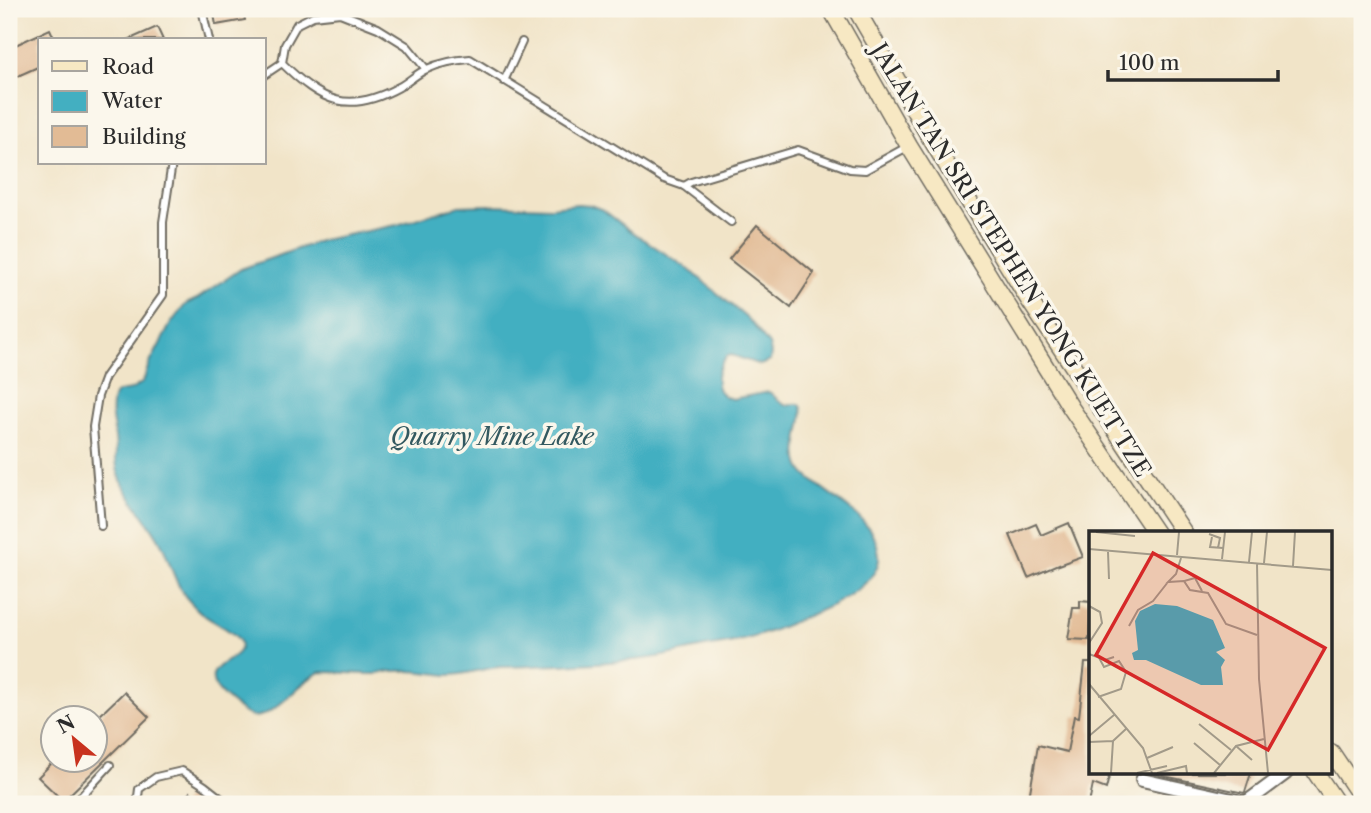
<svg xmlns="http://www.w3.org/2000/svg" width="1371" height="813" viewBox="0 0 1371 813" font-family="'Libre Caslon Text',serif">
	<rect width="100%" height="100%" fill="#fbf7ec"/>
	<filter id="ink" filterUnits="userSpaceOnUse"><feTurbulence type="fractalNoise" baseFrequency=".0143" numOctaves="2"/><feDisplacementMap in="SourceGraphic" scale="14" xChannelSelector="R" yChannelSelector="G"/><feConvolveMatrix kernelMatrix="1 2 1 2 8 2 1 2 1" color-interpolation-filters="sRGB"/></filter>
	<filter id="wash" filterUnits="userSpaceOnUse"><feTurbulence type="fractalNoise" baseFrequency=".00686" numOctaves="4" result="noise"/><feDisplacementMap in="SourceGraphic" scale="28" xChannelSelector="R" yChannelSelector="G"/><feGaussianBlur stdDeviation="1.57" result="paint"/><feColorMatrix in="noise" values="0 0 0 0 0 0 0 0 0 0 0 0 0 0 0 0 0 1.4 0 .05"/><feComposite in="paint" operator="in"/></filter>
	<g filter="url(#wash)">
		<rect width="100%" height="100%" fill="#f1e4c8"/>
		<!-- water -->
		<path fill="#43afc1" stroke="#376d76" stroke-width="2" d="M578 204 590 205 603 210 631 231 690 270 750 321 769 345 771 353 770 361 760 365 732 355 727 356C715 369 710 394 732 399L769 392C774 395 779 403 785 405 791 407 795 401 800 405 810 413 785 456 806 475 830 498 876 517 879 555 881 581 840 602 821 610 795 621 769 634 742 640 730 643 717 645 705 647 684 651 664 657 643 659 596 664 546 666 500 667 483 668 463 676 447 675 430 673 412 670 395 671 388 671 381 674 374 674 356 674 339 672 321 672 300 679 272 722 251 716 243 714 235 706 229 701 182 662 253 663 239 640 231 629 214 623 204 615 197 610 191 603 185 596 173 580 170 560 161 543 149 519 128 500 119 475 114 462 117 450 115 438 113 423 109 409 114 395L119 392 131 390 143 382 148 367 171 323 186 304 197 299 241 269 322 240 397 225 458 206 490 205 551 207Z"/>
		<g id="blocks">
			<!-- building -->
			<g fill="#e2bb95">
				<polygon points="213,9 243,9 245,20 216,25"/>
				<polygon points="157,27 163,40 128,40"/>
				<polygon points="50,29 55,40 40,40 40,66 9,80 9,48"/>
				<polygon points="757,225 814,273 791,308 729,259"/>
				<polygon points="1069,523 1083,557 1058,566 1058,565 1028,578 1010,535 1036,524 1041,535"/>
				<polygon points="1080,601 1091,602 1089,640 1068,639 1073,608 1080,608"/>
				<polygon points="1085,663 1091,663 1091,773 1110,773 1106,789 1093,784 1089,804 1028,804 1038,745 1067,752 1074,716 1079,717"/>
				<polygon points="124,692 149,717 63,801 38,777 55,760 94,760 94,721"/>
				<polygon points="1150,773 1251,773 1245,792 1244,793"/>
				<polygon points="190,792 208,804 182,804"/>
			</g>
		</g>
	</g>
	<g filter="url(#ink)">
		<use href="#blocks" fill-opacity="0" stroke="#706c62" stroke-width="2"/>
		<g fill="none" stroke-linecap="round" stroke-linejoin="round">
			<defs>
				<g id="service">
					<polyline points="202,9 209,40"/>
					<path d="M426 69 407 46 378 28 340 13 313 16 297 24 285 45 282 63C322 102 348 115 399 87 409 82 417 73 427 69 440 63 455 60 470 59L664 179 684 186 691 182 798 150 850 169 865 170 907 147"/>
					<polyline points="264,75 282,63"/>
					<polyline points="504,81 522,42"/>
					<polyline points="684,186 731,222"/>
					<polyline points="101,526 93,427 98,396 105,377 163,295 163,222 172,163"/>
					<polyline points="74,804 110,765"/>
					<polyline points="137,804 139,789 156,777 182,771 205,786 228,804"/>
				</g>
				<g id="minor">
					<polyline points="1142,780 1246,803"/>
					<polyline points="1244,804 1286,773"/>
				</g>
				<g id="secondary">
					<polyline points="831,9 909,146 1071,408 1156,533"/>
					<polyline points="856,9 928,134 1029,300 1184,533"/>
					<polyline points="1331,752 1362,798"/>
					<polyline points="1316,773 1337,804"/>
				</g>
			</defs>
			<!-- service casing -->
			<use href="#service" stroke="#706c62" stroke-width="10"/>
			<!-- minor casing -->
			<use href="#minor" stroke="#706c62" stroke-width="16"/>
			<!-- secondary casing -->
			<use href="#secondary" stroke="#706c62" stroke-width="19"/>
			<!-- service -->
			<use href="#service" stroke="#fff" stroke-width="6"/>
			<!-- minor -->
			<use href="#minor" stroke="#fff" stroke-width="12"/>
			<!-- secondary -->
			<use href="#secondary" stroke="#f7e8c3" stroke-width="16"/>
		</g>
	</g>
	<g text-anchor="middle" stroke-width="7" stroke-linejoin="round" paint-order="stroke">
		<!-- street labels -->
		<g font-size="23" fill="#2b2b2b" stroke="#fbf7ec">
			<text transform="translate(1011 260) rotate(58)" y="8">JALAN TAN SRI STEPHEN YONG KUET TZE</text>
		</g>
		<!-- water labels -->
		<g font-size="24" font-style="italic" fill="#335960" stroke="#fbf7ec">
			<text x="492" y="445">Quarry Mine Lake</text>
		</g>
	</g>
	<!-- overview -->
	<g transform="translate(1089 531)">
		<rect width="243" height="243" fill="#f1e4c8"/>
		<path d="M66 73 88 75 124 89 136 117 127 121 136 129 132 136 134 154H112L57 129H45L43 122 49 119 46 90 51 80Z" fill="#43afc1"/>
		<path fill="none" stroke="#a29a89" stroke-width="2" d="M7 1 46 5M120 3 131 7 129 17M123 6 121 16 134 17M0 18 243 39M19 21 20 48M88 24 90 1M92 27 87 43 79 51 95 50M133 28 136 1M160 31 163 1M168 32 170 148 179 242M175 32 178 1M204 35 206 1M113 60 106 47 95 50 101 59 119 62 137 93 168 104M0 75 11 81 13 92 0 112M40 95 49 79 64 70 79 51M0 123 16 129 25 126M8 123 15 136 30 130 37 141 32 158 9 166M0 153 54 217 63 242M110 193 142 219M0 205 25 184M0 211 24 210M105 212 131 234M147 215 163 229M58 227 84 216M22 242 24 210 38 197M48 242 78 235M68 242 97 235 98 242M125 242 147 215 175 208"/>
		<path fill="#d62828" fill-opacity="0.15" stroke="#d62828" stroke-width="3.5" d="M64 22 236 117 179 219 7 124Z"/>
		<rect width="243" height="243" fill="none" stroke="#2b2b2b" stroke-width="3.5"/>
	</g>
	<!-- margin -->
	<rect width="1371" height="813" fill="none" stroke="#fbf7ec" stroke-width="35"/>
	<!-- legend -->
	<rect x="38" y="38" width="228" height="126" fill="#fbf7ec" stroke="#a8a59f" stroke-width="2"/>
	<rect x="52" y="61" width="35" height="10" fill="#f7e8c3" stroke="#a8a59f" stroke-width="2"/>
	<text x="102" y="74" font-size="21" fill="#2b2b2b">Road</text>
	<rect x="52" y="91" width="35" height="21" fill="#43afc1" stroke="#a8a59f" stroke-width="2"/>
	<text x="102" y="108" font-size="21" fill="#2b2b2b">Water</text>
	<rect x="52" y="126" width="35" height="21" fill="#e2bb95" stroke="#a8a59f" stroke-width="2"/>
	<text x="102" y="144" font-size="21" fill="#2b2b2b">Building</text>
	<!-- north arrow -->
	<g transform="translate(74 739) rotate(331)"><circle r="33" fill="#fbf7ec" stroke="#a8a59f" stroke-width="2"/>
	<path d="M0-5L12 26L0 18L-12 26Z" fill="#c8321e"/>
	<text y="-10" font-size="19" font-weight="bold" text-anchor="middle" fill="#2b2b2b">N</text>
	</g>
	<!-- scale -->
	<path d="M1108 70v10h170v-10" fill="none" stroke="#2b2b2b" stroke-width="3.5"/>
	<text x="1119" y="70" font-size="21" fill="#2b2b2b" stroke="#fbf7ec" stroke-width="5" paint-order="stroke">100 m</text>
</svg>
